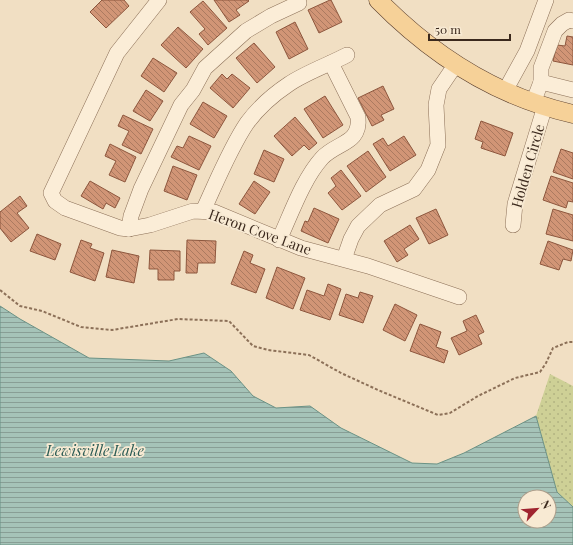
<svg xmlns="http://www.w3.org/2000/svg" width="573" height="545" viewBox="0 0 573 545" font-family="'Playfair Display',serif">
	<defs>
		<pattern id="grass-dots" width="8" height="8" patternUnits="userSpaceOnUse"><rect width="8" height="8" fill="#ced096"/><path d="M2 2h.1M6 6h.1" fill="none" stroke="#b2b381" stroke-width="1.8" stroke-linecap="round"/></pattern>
		<pattern id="water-rules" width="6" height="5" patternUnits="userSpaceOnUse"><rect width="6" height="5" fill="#a5c3b8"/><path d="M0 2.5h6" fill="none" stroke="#889e95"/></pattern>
		<pattern id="building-back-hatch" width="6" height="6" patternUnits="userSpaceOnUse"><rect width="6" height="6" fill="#d19576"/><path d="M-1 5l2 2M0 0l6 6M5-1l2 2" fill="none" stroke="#ab7a60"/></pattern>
	</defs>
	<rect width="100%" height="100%" fill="#f1dfc3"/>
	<!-- grass -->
	<polygon fill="url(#grass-dots)" points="550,374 573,386 573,507 557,492 536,416"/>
	<!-- water -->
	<path fill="url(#water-rules)" stroke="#6b9285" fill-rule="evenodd" d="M0 306 20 319 89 358 169 361 204 353 231 371 253 396 276 408 310 406 341 428 412 463 437 464 464 453 536 416 557 492 573 507V545H0ZM525 497H549V521H525Z"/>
	<!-- building -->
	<g fill="url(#building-back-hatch)" stroke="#8d563d">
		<polygon points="102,0 124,0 129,6 106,28 90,12"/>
		<polygon points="214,0 248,0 249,1 236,10 240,15 229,22"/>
		<polygon points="330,0 331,0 342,22 319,33 308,10"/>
		<polygon points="203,1 227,28 208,45 199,34 205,29 190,12"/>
		<polygon points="295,22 308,49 289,59 276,32"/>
		<polygon points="178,27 203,49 186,68 161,45"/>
		<polygon points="567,36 573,37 573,65 553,61 557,45 565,46"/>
		<polygon points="254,43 275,67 257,83 236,58"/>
		<polygon points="153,58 177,73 164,92 141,76"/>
		<polygon points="222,74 227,79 232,74 250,88 233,108 210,88"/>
		<polygon points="383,86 394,109 381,115 384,120 372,126 358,98"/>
		<polygon points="146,90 163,101 150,121 133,111"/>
		<polygon points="325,96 343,125 323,138 304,109"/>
		<polygon points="203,102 227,116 214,138 190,124"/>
		<polygon points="123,115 153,129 141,154 122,145 129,131 118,126"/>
		<polygon points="295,117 317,143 309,150 304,145 292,156 274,136"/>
		<polygon points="481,121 513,133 505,156 481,148 483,142 475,139"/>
		<polygon points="189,136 211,146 199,170 171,157 177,146 183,148"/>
		<polygon points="404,136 416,155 390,171 373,144 383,138 388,146"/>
		<polygon points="110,144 136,157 125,182 109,175 116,161 105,156"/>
		<polygon points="561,149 573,153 573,179 553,172"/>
		<polygon points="264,150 284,159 274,182 254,174"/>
		<polygon points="368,151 386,177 366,192 347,166"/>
		<polygon points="173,166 197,175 187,200 164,191"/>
		<polygon points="341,170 361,196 342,210 328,193 336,186 331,178"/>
		<polygon points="551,176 573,183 573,202 568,201 566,208 543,200"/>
		<polygon points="90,181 120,198 115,208 106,203 103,209 81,196"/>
		<polygon points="254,181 270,192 255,214 239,204"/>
		<polygon points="20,196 27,206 17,213 29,228 11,242 0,228 0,212"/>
		<polygon points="314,208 339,219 328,243 301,231 305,221 308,222"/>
		<polygon points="436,209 448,235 429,244 416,218"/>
		<polygon points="553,209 573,215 573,241 546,234"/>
		<polygon points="410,225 419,239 404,249 408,255 397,262 384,241"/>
		<polygon points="37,234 61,244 55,260 30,251"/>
		<polygon points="81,240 92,244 90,248 104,253 95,281 70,272"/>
		<polygon points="187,240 216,241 215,263 198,263 197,273 186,273"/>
		<polygon points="548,241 573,250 571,261 563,259 559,270 540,264"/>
		<polygon points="112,250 139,256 134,283 106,277"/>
		<polygon points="150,250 180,251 180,271 174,271 174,280 158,280 158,269 149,269"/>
		<polygon points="244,251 253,255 250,263 265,269 256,293 231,284"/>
		<polygon points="277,267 305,278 293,309 266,298"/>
		<polygon points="328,284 341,289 330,320 300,310 307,290 324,296"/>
		<polygon points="360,292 373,296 363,323 339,315 346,294 358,298"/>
		<polygon points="395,304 417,315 405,341 383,330"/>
		<polygon points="476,315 484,332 478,335 482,344 459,355 451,338 467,331 463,321"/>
		<polygon points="420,324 441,332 436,347 448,351 444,363 410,351"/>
	</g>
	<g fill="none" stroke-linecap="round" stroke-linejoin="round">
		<defs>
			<g id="minor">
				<polyline points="159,0 117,53 51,193 55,201 65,208 120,228 129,229 150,225 193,211 214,212 301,248 368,266 459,297"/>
				<polyline points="541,82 573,90"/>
				<polyline points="505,91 527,51 546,0"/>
				<polyline points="533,103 541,82 541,68 555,31 562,24 569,20 573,21"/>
				<path d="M203 211C216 183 230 148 247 123 258 108 274 94 289 84 305 73 330 64 347 55"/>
				<polyline points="513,225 515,204 545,106"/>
				<polyline points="129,229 131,216 141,189 181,105 193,90 205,68 246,31 271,16 299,3"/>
				<path d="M279 240C291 214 303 179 322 158 337 142 361 144 358 117L331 63"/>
				<polyline points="344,259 351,239 358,226 380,205 414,189 428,170 438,145 436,105 439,89 456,64"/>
			</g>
			<path id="major" d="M378 0C432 55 498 97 573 114"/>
		</defs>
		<!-- minor casing -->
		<use href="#minor" stroke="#8c7058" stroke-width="16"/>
		<!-- major casing -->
		<use href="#major" stroke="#5a3e2d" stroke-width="19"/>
		<!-- path -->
		<polyline stroke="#8c7058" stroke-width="2" stroke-dasharray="3 2" stroke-linecap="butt" points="0,290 20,306 42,311 81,327 112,330 178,319 229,321 253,346 268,350 309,355 341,373 378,390 438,415 450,413 478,396 515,378 540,372 546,363 553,348 568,342 573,342"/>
		<!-- minor -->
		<use href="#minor" stroke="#fbedd7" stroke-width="15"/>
		<!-- major -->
		<use href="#major" stroke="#f6d198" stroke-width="18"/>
	</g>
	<g text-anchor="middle" stroke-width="3.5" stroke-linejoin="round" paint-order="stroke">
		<!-- street labels -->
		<g font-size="14" fill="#3b291d" stroke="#f8ead3">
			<text transform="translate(528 166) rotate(-74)" y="5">Holden Circle</text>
			<text transform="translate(260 232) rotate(20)" y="5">Heron Cove Lane</text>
		</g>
		<!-- water labels -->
		<g font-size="15" font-style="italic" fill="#2c5c55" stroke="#f8ead3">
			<text x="95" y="456">Lewisville Lake</text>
		</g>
	</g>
	<!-- north arrow -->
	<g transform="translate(537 509) rotate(64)"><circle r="19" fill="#f8ead3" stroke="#ac9d8a"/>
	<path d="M0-3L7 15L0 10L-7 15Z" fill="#9f242f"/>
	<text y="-6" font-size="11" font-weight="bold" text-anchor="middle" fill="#3b291d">N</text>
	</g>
	<!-- scale -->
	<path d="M429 34v6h81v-6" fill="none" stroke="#3b291d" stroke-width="2"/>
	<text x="435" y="34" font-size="12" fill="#3b291d" stroke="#f8ead3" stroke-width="3" paint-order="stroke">50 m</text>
</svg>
